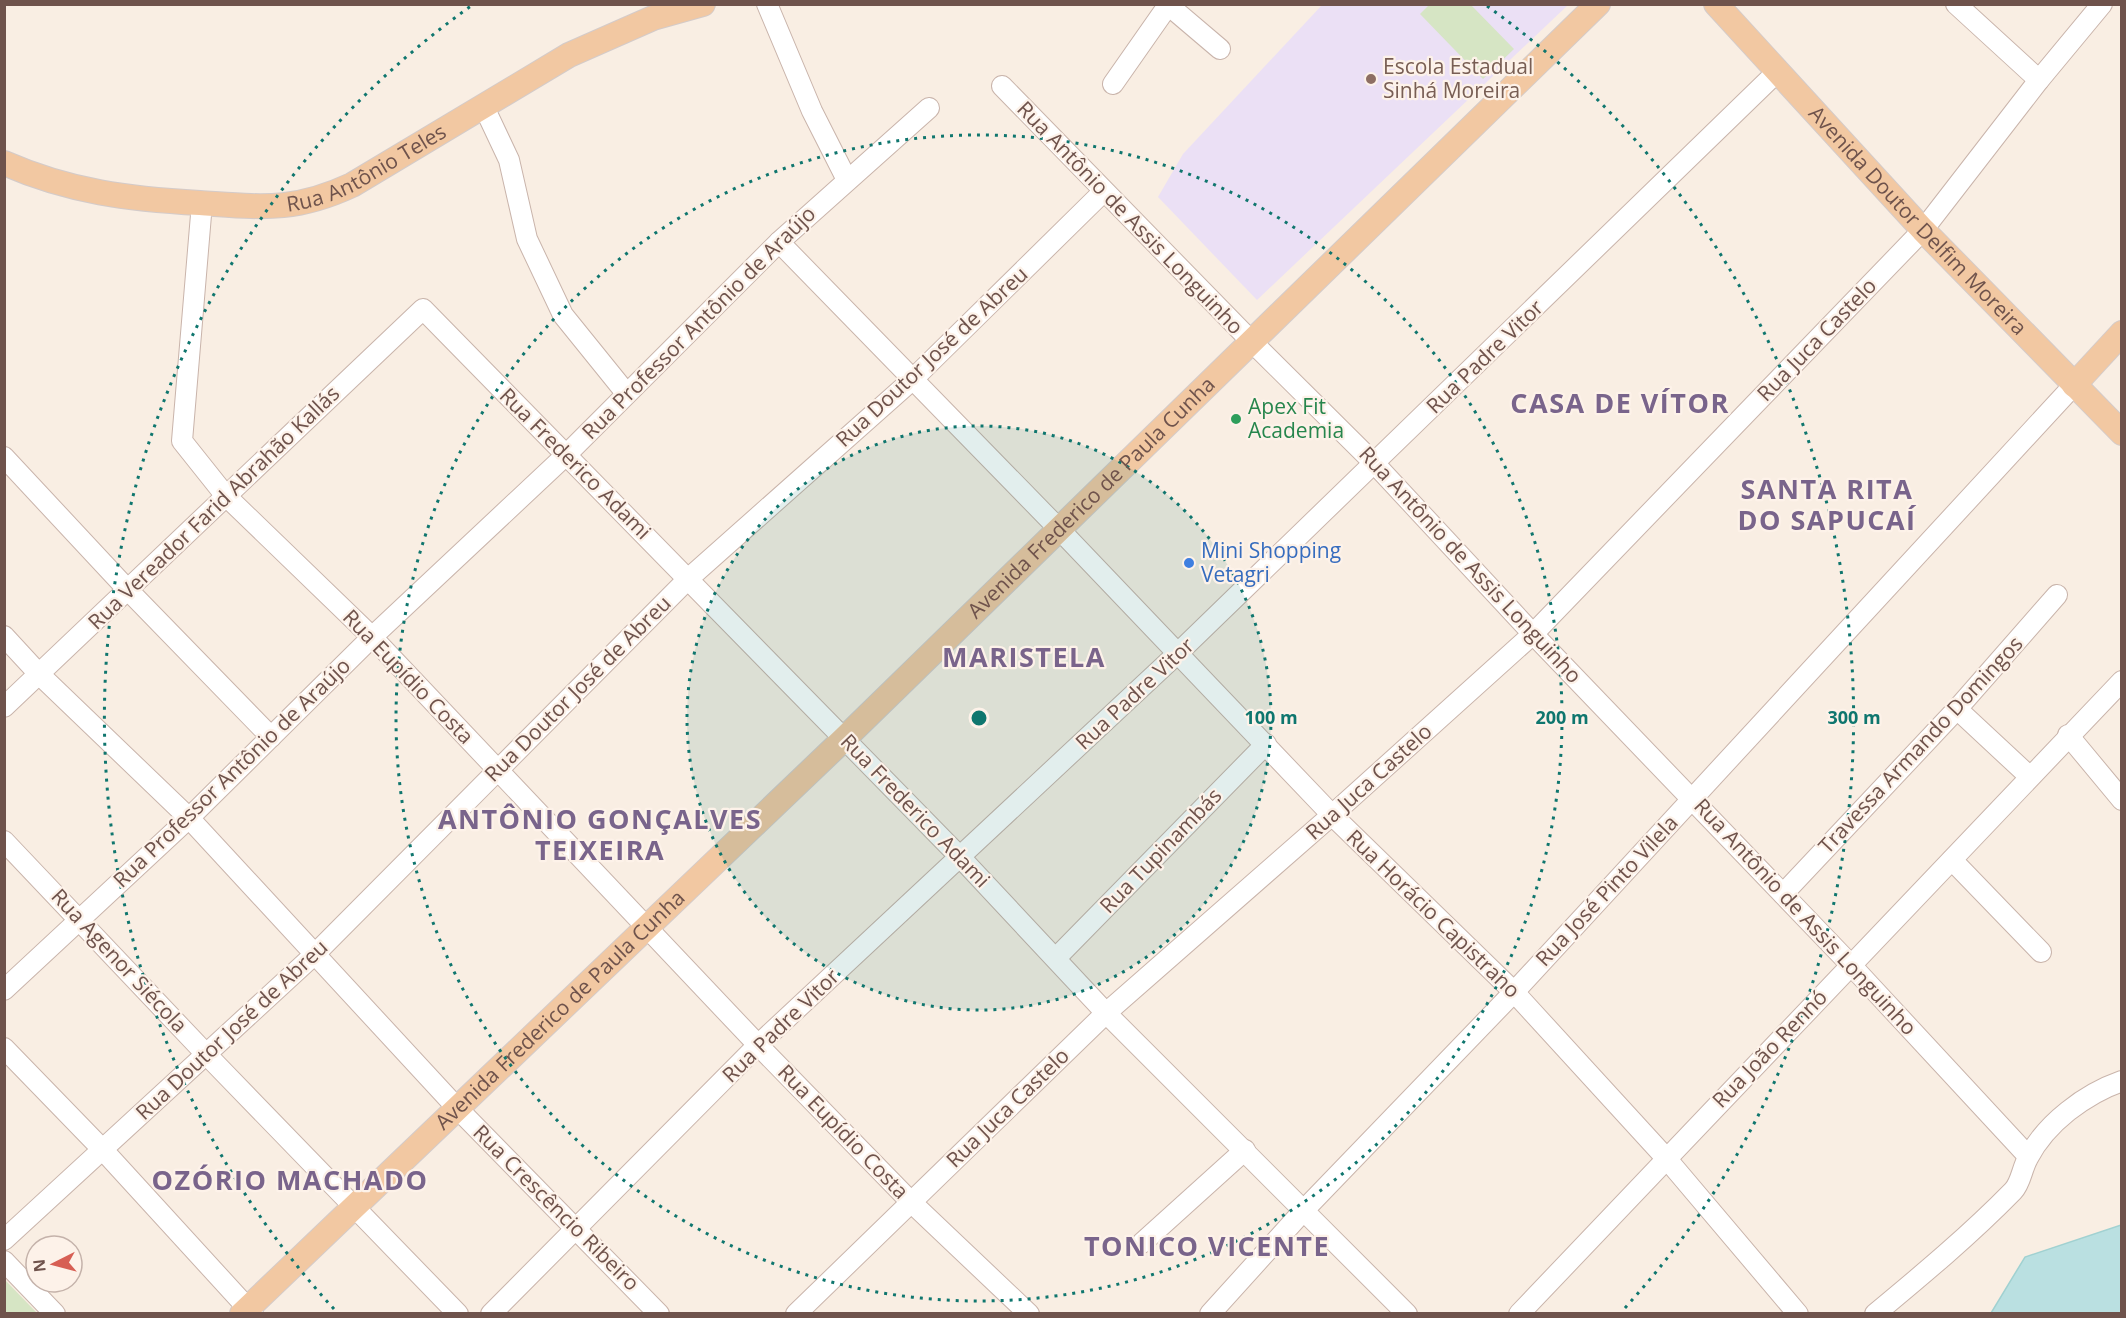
<svg xmlns="http://www.w3.org/2000/svg" width="2126" height="1318" viewBox="0 0 2126 1318" font-family="'Open Sans',sans-serif">
	<rect width="100%" height="100%" fill="#f9eee3"/>
	<!-- education -->
	<polygon fill="#ebe0f5" points="1322,5 1568,5 1257,300 1158,197 1183,154"/>
	<!-- green -->
	<g fill="#d6e5c4">
		<polygon points="1430,4 1471,5 1514,49 1483,79 1420,14"/>
		<polygon points="4,1280 5,1280 37,1313 5,1313"/>
	</g>
	<!-- water -->
	<polygon fill="#bae0e1" stroke="#a1d1d1" stroke-width="1.5" points="2121,1225 2121,1313 1991,1313 2025,1257"/>
	<g fill="none" stroke-linecap="round" stroke-linejoin="round">
		<defs>
			<g id="minor">
				<polyline points="767,4 812,111 847,180"/>
				<polyline points="1167,4 1220,49"/>
				<polyline points="1956,4 2039,80"/>
				<polyline points="1113,84 1169,4"/>
				<polyline points="1002,86 1251,341 1375,464 1533,634 1850,964 2028,1156"/>
				<polyline points="484,107 509,160 527,239 563,315 626,393"/>
				<polyline points="202,203 182,441 225,495 372,637 758,1045 911,1202 1029,1314"/>
				<polyline points="779,242 1059,529 1332,815 1514,992 1666,1158 1798,1314"/>
				<polyline points="4,457 128,590 271,737"/>
				<polyline points="4,636 39,674 189,818 458,1109 659,1314"/>
				<polyline points="4,707 423,309 961,858 1106,1013 1407,1314"/>
				<polyline points="1957,709 2029,776"/>
				<polyline points="2068,735 2122,800"/>
				<polyline points="4,841 206,1054 458,1314"/>
				<polyline points="1952,860 2041,952"/>
				<polyline points="1783,894 1957,709 2057,595"/>
				<polyline points="1056,958 1266,744"/>
				<polyline points="4,990 189,818 372,637 565,456 779,242 929,108"/>
				<polyline points="4,1048 103,1150 253,1314"/>
				<polyline points="4,1240 315,954 688,579 912,380 1103,192"/>
				<polyline points="1142,1243 1245,1150"/>
				<polyline points="4,1261 55,1314"/>
				<polyline points="491,1314 758,1045 1178,653 1777,72"/>
				<polyline points="796,1314 1106,1013 1332,815 1533,634 1923,230 2039,80 2102,4"/>
				<polyline points="1210,1314 1304,1210 1514,992 2074,385"/>
				<polyline points="1519,1314 2122,681"/>
				<path d="M1875 1314C1922 1275 1970 1235 2013 1191 2021 1183 2022 1168 2028 1158 2046 1123 2085 1094 2122 1081"/>
			</g>
			<g id="major">
				<path id="s1" d="M1716 4 1923 230 2122 433"/>
				<path id="s2" d="M4 163C70 192 129 199 200 203 262 207 294 212 352 185L569 55 653 18 703 4"/>
				<polyline points="2074,385 2122,333"/>
				<path id="s3" d="M242 1314 845 738 1598 4"/>
			</g>
		</defs>
		<!-- minor casing -->
		<use href="#minor" stroke="#c9b4ab" stroke-width="22"/>
		<!-- major casing -->
		<use href="#major" stroke="#d4cbc9" stroke-width="26"/>
		<!-- minor -->
		<use href="#minor" stroke="#fff" stroke-width="20"/>
		<!-- major -->
		<use href="#major" stroke="#f2c8a2" stroke-width="24"/>
	</g>
	<!-- distance rings -->
	<circle cx="979" cy="718" r="292" fill="#0f766e" fill-opacity=".12"/>
	<g fill="none" stroke="#0f766e" stroke-width="3" stroke-dasharray="3 6">
		<circle cx="979" cy="718" r="292"/>
		<circle cx="979" cy="718" r="583"/>
		<path d="M334 1309A875 875 0 0 1 471 6M1487 6A875 875 0 0 1 1624 1309"/>
	</g>
	<!-- markers -->
	<circle fill="#8d6e63" stroke="#fdf2e9" stroke-width="2" cx="1371" cy="79" r="6"/>
	<circle fill="#2e9e5b" stroke="#fdf2e9" stroke-width="2" cx="1236" cy="419" r="6"/>
	<circle fill="#3f7fe0" stroke="#fdf2e9" stroke-width="2" cx="1189" cy="563" r="6"/>
	<g text-anchor="middle" stroke-width="4.5" stroke-linejoin="round" paint-order="stroke">
		<!-- education labels -->
		<g font-size="21" fill="#785e54" stroke="#fdf2e9" text-anchor="start">
			<text x="1383" y="74">Escola Estadual<tspan x="1383" dy="24">Sinhá Moreira</tspan></text>
		</g>
		<!-- street labels -->
		<g font-size="21" fill="#6f534c" stroke="#fdf2e9">
			<text dy="7" stroke="none"><textPath href="#s2" startOffset="376">Rua Antônio Teles</textPath></text>
			<text transform="translate(1130 218) rotate(46)" y="7">Rua Antônio de Assis Longuinho</text>
			<text dy="7" stroke="none"><textPath href="#s1" startOffset="296">Avenida Doutor Delfim Moreira</textPath></text>
			<text transform="translate(699 323) rotate(-45)" y="7">Rua Professor Antônio de Araújo</text>
			<text transform="translate(1817 340) rotate(-46)" y="7">Rua Juca Castelo</text>
			<text transform="translate(932 357) rotate(-43)" y="7">Rua Doutor José de Abreu</text>
			<text transform="translate(1485 357) rotate(-44)" y="7">Rua Padre Vitor</text>
			<text transform="translate(575 464) rotate(45)" y="7">Rua Frederico Adami</text>
			<text dy="7" stroke="none"><textPath href="#s3" startOffset="1178">Avenida Frederico de Paula Cunha</textPath></text>
			<text transform="translate(214 508) rotate(-44)" y="7">Rua Vereador Farid Abrahão Kallás</text>
			<text transform="translate(1470 565) rotate(47)" y="7">Rua Antônio de Assis Longuinho</text>
			<text transform="translate(408 677) rotate(46)" y="7">Rua Eupídio Costa</text>
			<text transform="translate(578 689) rotate(-45)" y="7">Rua Doutor José de Abreu</text>
			<text transform="translate(1135 694) rotate(-43)" y="7">Rua Padre Vitor</text>
			<text transform="translate(1921 745) rotate(-47)" y="7">Travessa Armando Domingos</text>
			<text transform="translate(232 773) rotate(-44)" y="7">Rua Professor Antônio de Araújo</text>
			<text transform="translate(1369 782) rotate(-42)" y="7">Rua Juca Castelo</text>
			<text transform="translate(915 811) rotate(46)" y="7">Rua Frederico Adami</text>
			<text transform="translate(1161 851) rotate(-46)" y="7">Rua Tupinambás</text>
			<text transform="translate(1607 891) rotate(-47)" y="7">Rua José Pinto Vilela</text>
			<text transform="translate(1433 914) rotate(44)" y="7">Rua Horácio Capistrano</text>
			<text transform="translate(1805 917) rotate(47)" y="7">Rua Antônio de Assis Longuinho</text>
			<text transform="translate(119 961) rotate(47)" y="7">Rua Agenor Siécola</text>
			<text dy="7" stroke="none"><textPath href="#s3" startOffset="440">Avenida Frederico de Paula Cunha</textPath></text>
			<text transform="translate(781 1026) rotate(-44)" y="7">Rua Padre Vitor</text>
			<text transform="translate(232 1030) rotate(-43)" y="7">Rua Doutor José de Abreu</text>
			<text transform="translate(1770 1049) rotate(-46)" y="7">Rua João Rennó</text>
			<text transform="translate(1008 1108) rotate(-44)" y="7">Rua Juca Castelo</text>
			<text transform="translate(843 1132) rotate(46)" y="7">Rua Eupídio Costa</text>
			<text transform="translate(556 1208) rotate(45)" y="7">Rua Crescêncio Ribeiro</text>
		</g>
		<!-- leisure labels -->
		<g font-size="21" fill="#27864d" stroke="#fdf2e9" text-anchor="start">
			<text x="1248" y="414">Apex Fit<tspan x="1248" dy="24">Academia</tspan></text>
		</g>
		<!-- shop labels -->
		<g font-size="21" fill="#366cbe" stroke="#fdf2e9" text-anchor="start">
			<text x="1201" y="558">Mini Shopping<tspan x="1201" dy="24">Vetagri</tspan></text>
		</g>
		<!-- district labels -->
		<g font-size="27" font-weight="bold" letter-spacing="1.5" fill="#79648b" stroke="#fdf2e9">
			<text x="1620" y="413">CASA DE VÍTOR</text>
			<text x="1827" y="499">SANTA RITA<tspan x="1827" dy="31">DO SAPUCAÍ</tspan></text>
			<text x="1024" y="667">MARISTELA</text>
			<text x="600" y="829">ANTÔNIO GONÇALVES<tspan x="600" dy="31">TEIXEIRA</tspan></text>
			<text x="290" y="1190">OZÓRIO MACHADO</text>
			<text x="1207" y="1256">TONICO VICENTE</text>
		</g>
	</g>
	<circle cx="979" cy="718" r="9" fill="#0f766e" stroke="#fdf2e9" stroke-width="3"/>
	<g font-size="18" text-anchor="middle" font-weight="bold" fill="#0f766e" stroke="#fdf2e9" stroke-width="4.5" stroke-linejoin="round" paint-order="stroke">
		<text x="1271" y="724">100 m</text>
		<text x="1562" y="724">200 m</text>
		<text x="1854" y="724">300 m</text>
	</g>
	<!-- border -->
	<rect width="2126" height="1318" fill="none" stroke="#6f534c" stroke-width="12"/>
	<!-- north arrow -->
	<g transform="translate(54 1264) rotate(264)"><circle r="28" fill="#fdf2e9" stroke="#c4b2aa" stroke-width="1.5"/>
	<path d="M0-4.5L10 22L0 15L-10 22Z" fill="#d75f54"/>
	<text y="-9" font-size="16" font-weight="bold" text-anchor="middle" fill="#6f534c">N</text>
	</g>
</svg>
